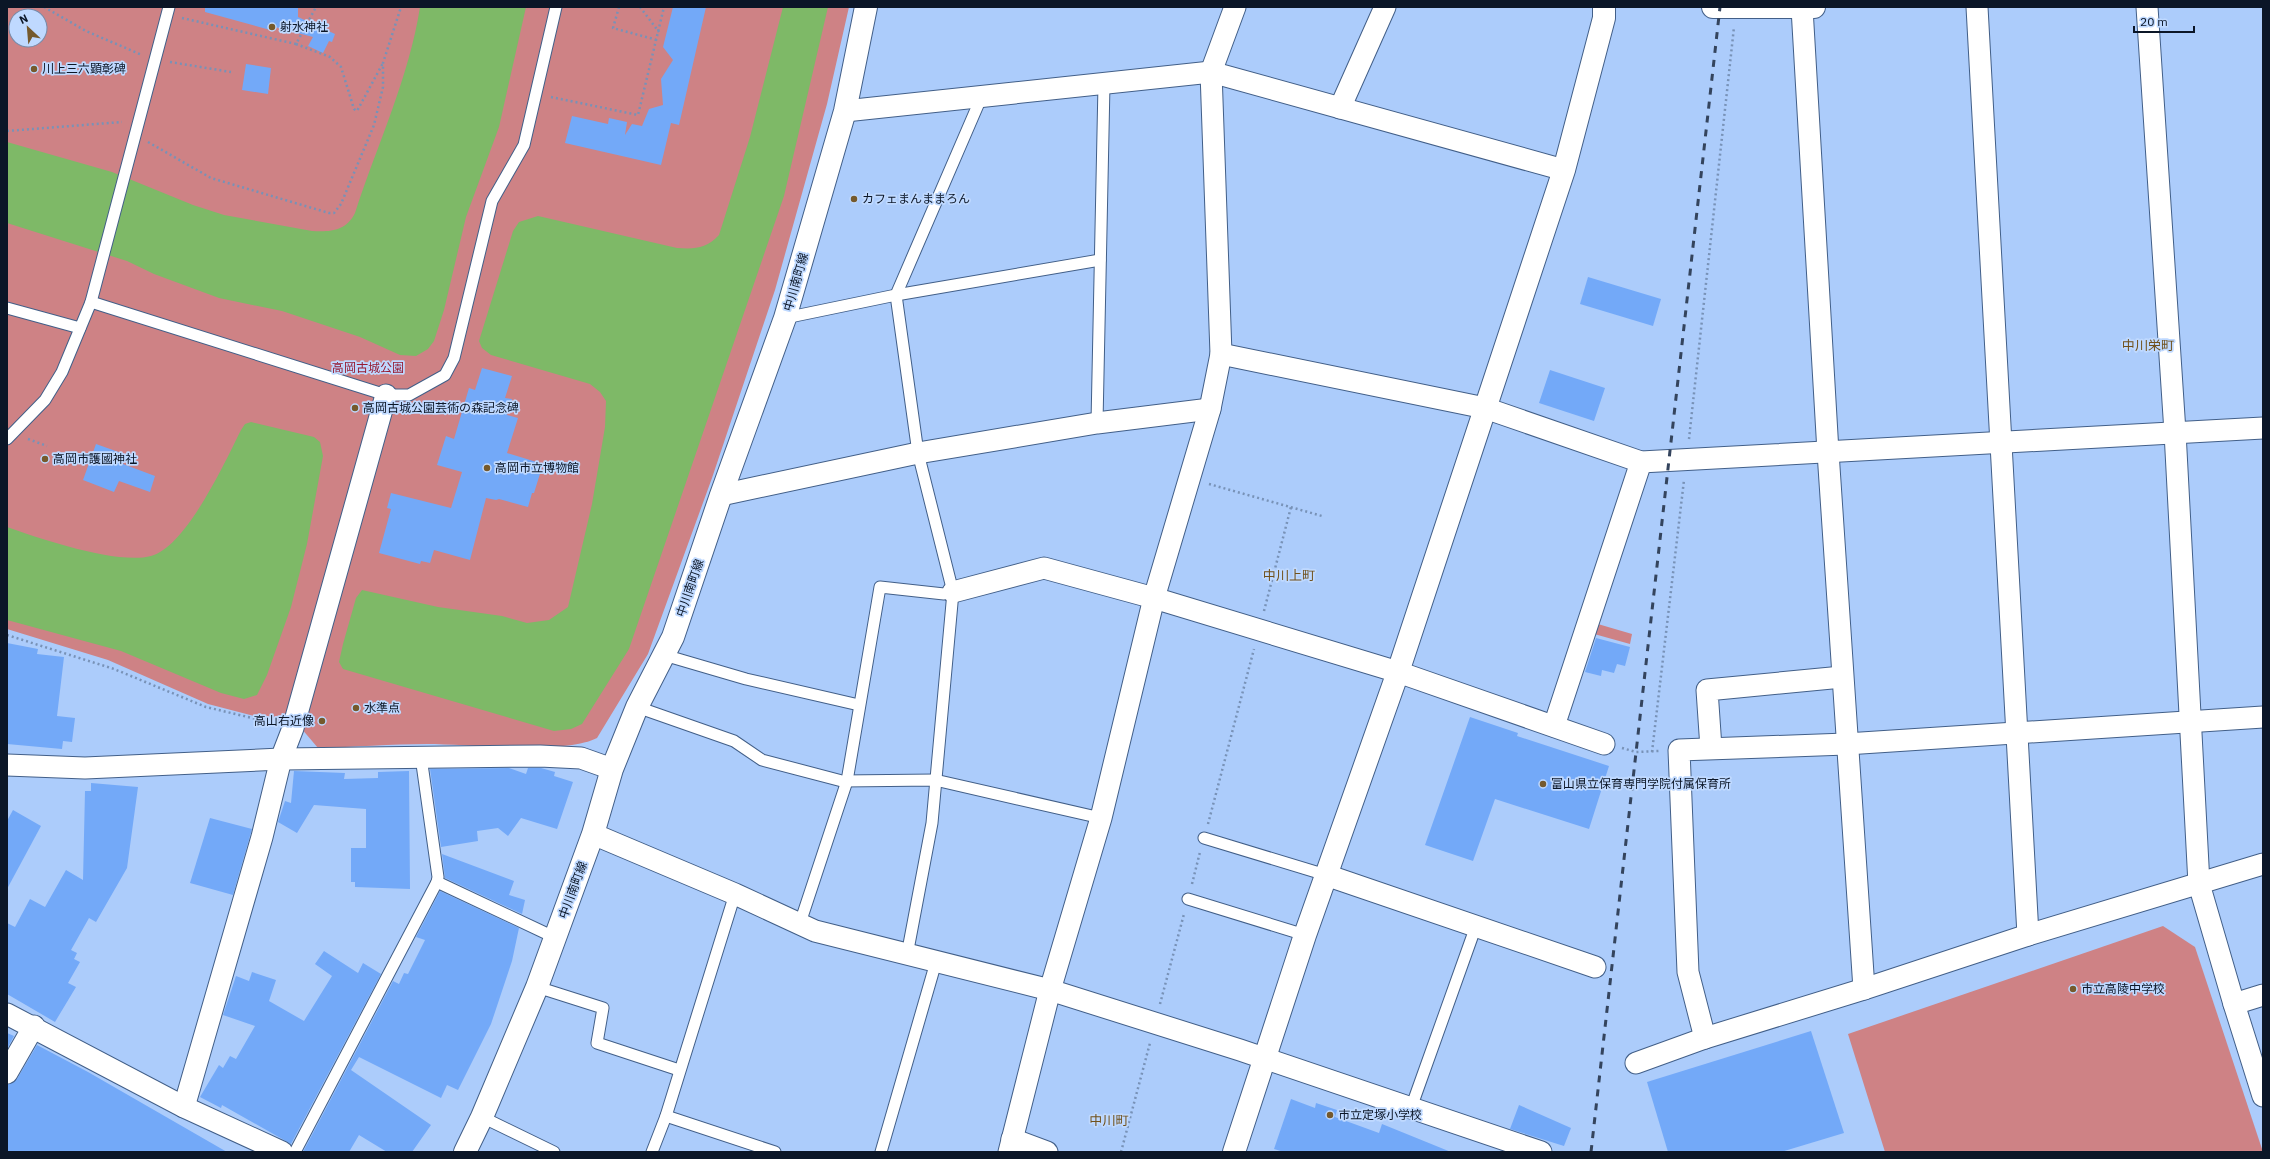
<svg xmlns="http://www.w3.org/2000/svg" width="2270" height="1159" viewBox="0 0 2270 1159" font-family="'IBM Plex Sans','Noto Sans JP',sans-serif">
	<rect width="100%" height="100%" fill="#acccfb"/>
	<!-- green -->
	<g fill="#ce8285" fill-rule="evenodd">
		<path d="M7 7H849L827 104 775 290 712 478 648 654 597 738C564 755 469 744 427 744 391 744 354 747 318 748L301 728 208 704 108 660 7 629ZM16 16H40V40H16Z"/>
		<polygon points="1591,622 1632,634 1630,644 1587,632"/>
		<polygon points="2163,926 2195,947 2263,1152 1885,1152 1848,1034"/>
	</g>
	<!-- water -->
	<g fill="#7eb967">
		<path d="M420 7H526L499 127 466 217 444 310 434 341 428 349 416 356 400 355 360 337 282 311 219 298 154 274 127 261 7 223V142L112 172 193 205 224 215 312 231C331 232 346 231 355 213 377 145 409 78 420 7Z"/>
		<path d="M783 7H828L784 196 629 649 582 724 571 729 554 731 343 669 339 662 343 644 356 598 362 590 438 607 502 616 527 623 549 620 568 607 592 504 605 427 606 401 600 392 590 384 491 355 482 348 479 341 513 231 519 222 538 216 677 248C695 249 706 249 719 235L750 137Z"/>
		<path d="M251 422 314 437 320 442 323 456 307 544 291 607 267 675 257 695 244 699 221 693 121 651 7 620V527C41 539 118 565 151 556 186 547 225 462 241 430L245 424Z"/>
	</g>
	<!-- building -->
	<g fill="#73a9f8">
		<polygon points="205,7 298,7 298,17 335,34 332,42 329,41 323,53 308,46 313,37 271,26 270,30 205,12"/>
		<polygon points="673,7 706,7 679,125 671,123 661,165 565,143 572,116 608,124 609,118 627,122 625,135 632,124 642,126 649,109 663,105 661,79 673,60 663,47"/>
		<polygon points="246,64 271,68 268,94 242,90"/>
		<polygon points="1588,277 1661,299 1653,326 1580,304"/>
		<polygon points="482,368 512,376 505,398 512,399 507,415 518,418 507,453 543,464 534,493 532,493 528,507 499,499 496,500 486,498 470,560 434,550 430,563 421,561 420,564 379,553 391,509 387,508 391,493 451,508 462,472 437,465 446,436 454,439 469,388 475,390"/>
		<polygon points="1550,370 1605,388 1594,421 1539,403"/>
		<polygon points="96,444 127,455 123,464 155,476 150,492 119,481 114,492 83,480"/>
		<polygon points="1596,638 1630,647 1625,666 1617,664 1614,673 1602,670 1601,676 1585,672"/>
		<polygon points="7,643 38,649 37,654 64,657 57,716 75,718 72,742 63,741 62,749 7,744"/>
		<polygon points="1470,717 1518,733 1517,736 1609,766 1589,829 1495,799 1473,861 1425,845"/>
		<polygon points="509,768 526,774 528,768 541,768 555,772 554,776 573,782 557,829 521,818 508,836 498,828 477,831 478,841 441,847 430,769"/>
		<polygon points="294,771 345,773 344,779 378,778 378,772 409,771 410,889 355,887 355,882 351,882 351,848 366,848 366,809 314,805 297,833 278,822 285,801 291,803"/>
		<polygon points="91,783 138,787 127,868 96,922 89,918 71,950 77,953 74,959 80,962 68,983 76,987 55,1022 7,994 7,923 15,927 30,899 45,907 66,870 83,880 85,791 91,791"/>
		<polygon points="13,810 41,826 7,889 7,821"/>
		<polygon points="210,818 252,829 233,895 190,883"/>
		<polygon points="442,854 514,881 509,895 525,900 522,914 445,878"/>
		<polygon points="440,891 519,928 512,961 491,1024 458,1090 447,1085 441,1098 359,1057 351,1070 431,1125 412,1152 387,1152 359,1135 349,1152 303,1152 393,981 399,984 404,973 408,974 425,940 416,937"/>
		<polygon points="324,951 358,973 363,963 381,974 291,1144 222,1105 221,1108 200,1097 219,1065 223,1068 230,1056 236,1059 255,1026 223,1015 236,976 249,981 252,972 276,980 269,1001 304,1021 332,976 315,964"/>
		<polygon points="1811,1031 1844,1133 1781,1152 1668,1152 1647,1082"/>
		<polygon points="7,1033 14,1036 7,1049"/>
		<polygon points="37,1045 88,1072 227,1152 7,1152 7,1085 17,1079"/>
		<polygon points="1291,1099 1315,1108 1316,1103 1337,1110 1335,1117 1379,1133 1382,1124 1451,1152 1284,1152 1274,1149"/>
		<polygon points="1519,1105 1571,1128 1564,1146 1510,1129"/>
	</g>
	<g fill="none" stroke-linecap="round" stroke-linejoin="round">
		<defs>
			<g id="service">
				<polyline points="91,302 386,395 409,395 445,375 454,358 492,201 524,145 556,7"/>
				<polyline points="7,308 80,328"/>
				<polyline points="785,318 896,295 1100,260"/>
				<polyline points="1097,423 1104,84"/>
				<polyline points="7,439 45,400 62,372 91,302 169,7"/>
				<polyline points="664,655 746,679 859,705"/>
				<polyline points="637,707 734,741 762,760 842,781 935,780 1101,818"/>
				<polyline points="1204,838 1326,875"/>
				<polyline points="437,882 556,938"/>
				<polyline points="1188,899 1305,935"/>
				<polyline points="800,923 847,781 880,587 944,594 953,592"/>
				<polyline points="907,955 932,823 953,592 918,453 896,295 981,98"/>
				<polyline points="537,987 603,1008 597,1043 679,1070"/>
				<polyline points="1411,1108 1476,926"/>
				<polyline points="666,1116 775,1152"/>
				<polyline points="482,1117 554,1152"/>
				<polyline points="295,1152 437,882 438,877 421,757"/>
				<polyline points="652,1152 666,1116 735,894"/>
				<polyline points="881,1152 936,962"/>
			</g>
			<g id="minor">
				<polyline points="1977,7 2028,935"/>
				<polyline points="2147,7 2175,432 2199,884 2234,1004 2263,1096"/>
				<polyline points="1802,8 1828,452 1864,989"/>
				<polyline points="1340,108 1385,7"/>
				<polyline points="845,111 1211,72 1564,170"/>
				<polyline points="1221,354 1485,408 1641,462 2263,428"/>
				<polyline points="721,495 918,453 1097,423 1210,409"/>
				<polyline points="953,592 1044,568 1154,598 1398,672 1604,744"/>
				<polyline points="1554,726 1641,462"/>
				<polyline points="1711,748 1707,690 1842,677"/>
				<polyline points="7,765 85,768 281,759 540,756 581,758 612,769"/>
				<polyline points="593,834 735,894 815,931 1050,990 1240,1050 1541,1152"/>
				<polyline points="1326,875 1595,967"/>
				<polyline points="2234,1004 2263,995"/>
				<polyline points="7,1014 184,1107 282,1152"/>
				<polyline points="1705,1038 1688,972 1679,750 1846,744 2263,717"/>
				<polyline points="1636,1063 1705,1038 1864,989 2028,935 2263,864"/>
				<polyline points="7,1073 34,1026"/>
				<polyline points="184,1107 262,837 281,759 293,728 386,395"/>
				<polyline points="1012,1139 1047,1152"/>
				<polyline points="1009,1152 1050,990 1101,818 1154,598 1210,409 1221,354 1211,72 1235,7"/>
			</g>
			<g id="tertiary">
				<polyline points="1713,7 1814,7"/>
				<polyline points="1234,1152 1305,935 1398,672 1564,170 1604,18 1604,7"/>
			</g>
			<polyline id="secondary" points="465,1152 482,1117 537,987 593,834 612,769 637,707 673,637 721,495 785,318 845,111 866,7"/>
		</defs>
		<!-- service casing -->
		<use href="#service" stroke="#425f88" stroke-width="13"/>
		<!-- minor casing -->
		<use href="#minor" stroke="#425f88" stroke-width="23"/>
		<!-- tertiary casing -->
		<use href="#tertiary" stroke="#425f88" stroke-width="24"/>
		<!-- secondary casing -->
		<use href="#secondary" stroke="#425f88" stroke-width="24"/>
		<!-- path -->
		<g stroke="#7892b7" stroke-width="2.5" stroke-dasharray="2 3" stroke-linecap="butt">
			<polyline points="44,7 86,31 142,55"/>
			<polyline points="619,7 613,28 657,40"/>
			<polyline points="640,7 659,32"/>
			<polyline points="182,18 296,44 316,7"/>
			<polyline points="296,44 330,57 341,67 354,109 357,111 383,63"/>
			<polyline points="170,62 231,72"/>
			<polyline points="551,97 638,115 664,7"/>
			<polyline points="7,131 122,122"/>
			<polyline points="148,142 211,178 329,213 334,213 341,204 374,125 383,87 383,63 401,7"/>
			<polyline points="28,439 47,446"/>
			<polyline points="1689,439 1734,27"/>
			<polyline points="1209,484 1322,516"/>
			<polyline points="1264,611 1291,507"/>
			<polyline points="7,635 114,669 206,707 273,723"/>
			<polyline points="1622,748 1636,752 1659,751"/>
			<polyline points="1652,752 1684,480"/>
			<polyline points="1208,824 1254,649"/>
			<polyline points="1192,884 1200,852"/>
			<polyline points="1160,1004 1184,914"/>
			<polyline points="1121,1152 1150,1043"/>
		</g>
		<!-- service -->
		<use href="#service" stroke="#fff" stroke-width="11"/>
		<!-- minor -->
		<use href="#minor" stroke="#fff" stroke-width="21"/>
		<!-- tertiary -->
		<use href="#tertiary" stroke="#fff" stroke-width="22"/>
		<!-- secondary -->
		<use href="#secondary" stroke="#fff" stroke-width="22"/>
		<!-- rail -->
		<polyline stroke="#34445d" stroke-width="3" stroke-dasharray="7 7" stroke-linecap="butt" points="1591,1152 1720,7"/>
	</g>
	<!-- markers -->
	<g fill="#75592c" stroke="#bfd9ff" stroke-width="1.5">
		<circle cx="272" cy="27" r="4"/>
		<circle cx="34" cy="69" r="4"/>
		<circle cx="854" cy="199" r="4"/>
		<circle cx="355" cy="408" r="4"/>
		<circle cx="45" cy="459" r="4"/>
		<circle cx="487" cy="468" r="4"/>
		<circle cx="356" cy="708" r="4"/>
		<circle cx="322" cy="721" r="4"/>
		<circle cx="1543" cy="784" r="4"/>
		<circle cx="2073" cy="989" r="4"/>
		<circle cx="1330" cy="1115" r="4"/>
	</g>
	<g text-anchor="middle" stroke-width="3.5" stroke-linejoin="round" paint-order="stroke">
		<!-- poi labels -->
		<g font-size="12" fill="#0b1627" stroke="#bfd9ff" text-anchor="start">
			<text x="280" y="31">射水神社</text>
			<text x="42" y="73">川上三六顕彰碑</text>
			<text x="862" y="203">カフェまんままろん</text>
			<text x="363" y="412">高岡古城公園芸術の森記念碑</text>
			<text x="53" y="463">高岡市護國神社</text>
			<text x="495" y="472">高岡市立博物館</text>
			<text x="364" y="712">水準点</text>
			<text x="314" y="725" text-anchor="end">高山右近像</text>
			<text x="1551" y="788">富山県立保育専門学院付属保育所</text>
			<text x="2081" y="993">市立高陵中学校</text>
			<text x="1338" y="1119">市立定塚小学校</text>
		</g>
		<!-- street labels -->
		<g font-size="12" fill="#0b1627" stroke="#bfd9ff">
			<text transform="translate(796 282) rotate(-74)" y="4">中川南町線</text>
			<text transform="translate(690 588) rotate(-71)" y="4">中川南町線</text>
			<text transform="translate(573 890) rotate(-70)" y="4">中川南町線</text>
		</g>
		<!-- park labels -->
		<g font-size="12" fill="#971a31" stroke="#bfd9ff">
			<text x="368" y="372">高岡古城公園</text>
		</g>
		<!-- neighbourhood labels -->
		<g font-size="13" fill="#70511c" stroke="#bfd9ff">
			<text x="2148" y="350">中川栄町</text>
			<text x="1289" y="580">中川上町</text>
			<text x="1109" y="1125">中川町</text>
		</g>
	</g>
	<!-- border -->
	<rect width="2270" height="1159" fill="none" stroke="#0b1627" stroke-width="16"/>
	<!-- north arrow -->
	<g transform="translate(28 28) rotate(334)"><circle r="19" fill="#bfd9ff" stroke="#778ba9"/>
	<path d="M0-3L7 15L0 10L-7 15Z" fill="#75592c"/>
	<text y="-6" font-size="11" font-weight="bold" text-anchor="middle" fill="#0b1627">N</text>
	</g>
	<!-- scale -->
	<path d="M2134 26v6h60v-6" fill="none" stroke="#0b1627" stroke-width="2"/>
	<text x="2140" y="26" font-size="12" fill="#0b1627" stroke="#bfd9ff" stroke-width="3" paint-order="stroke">20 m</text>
</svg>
